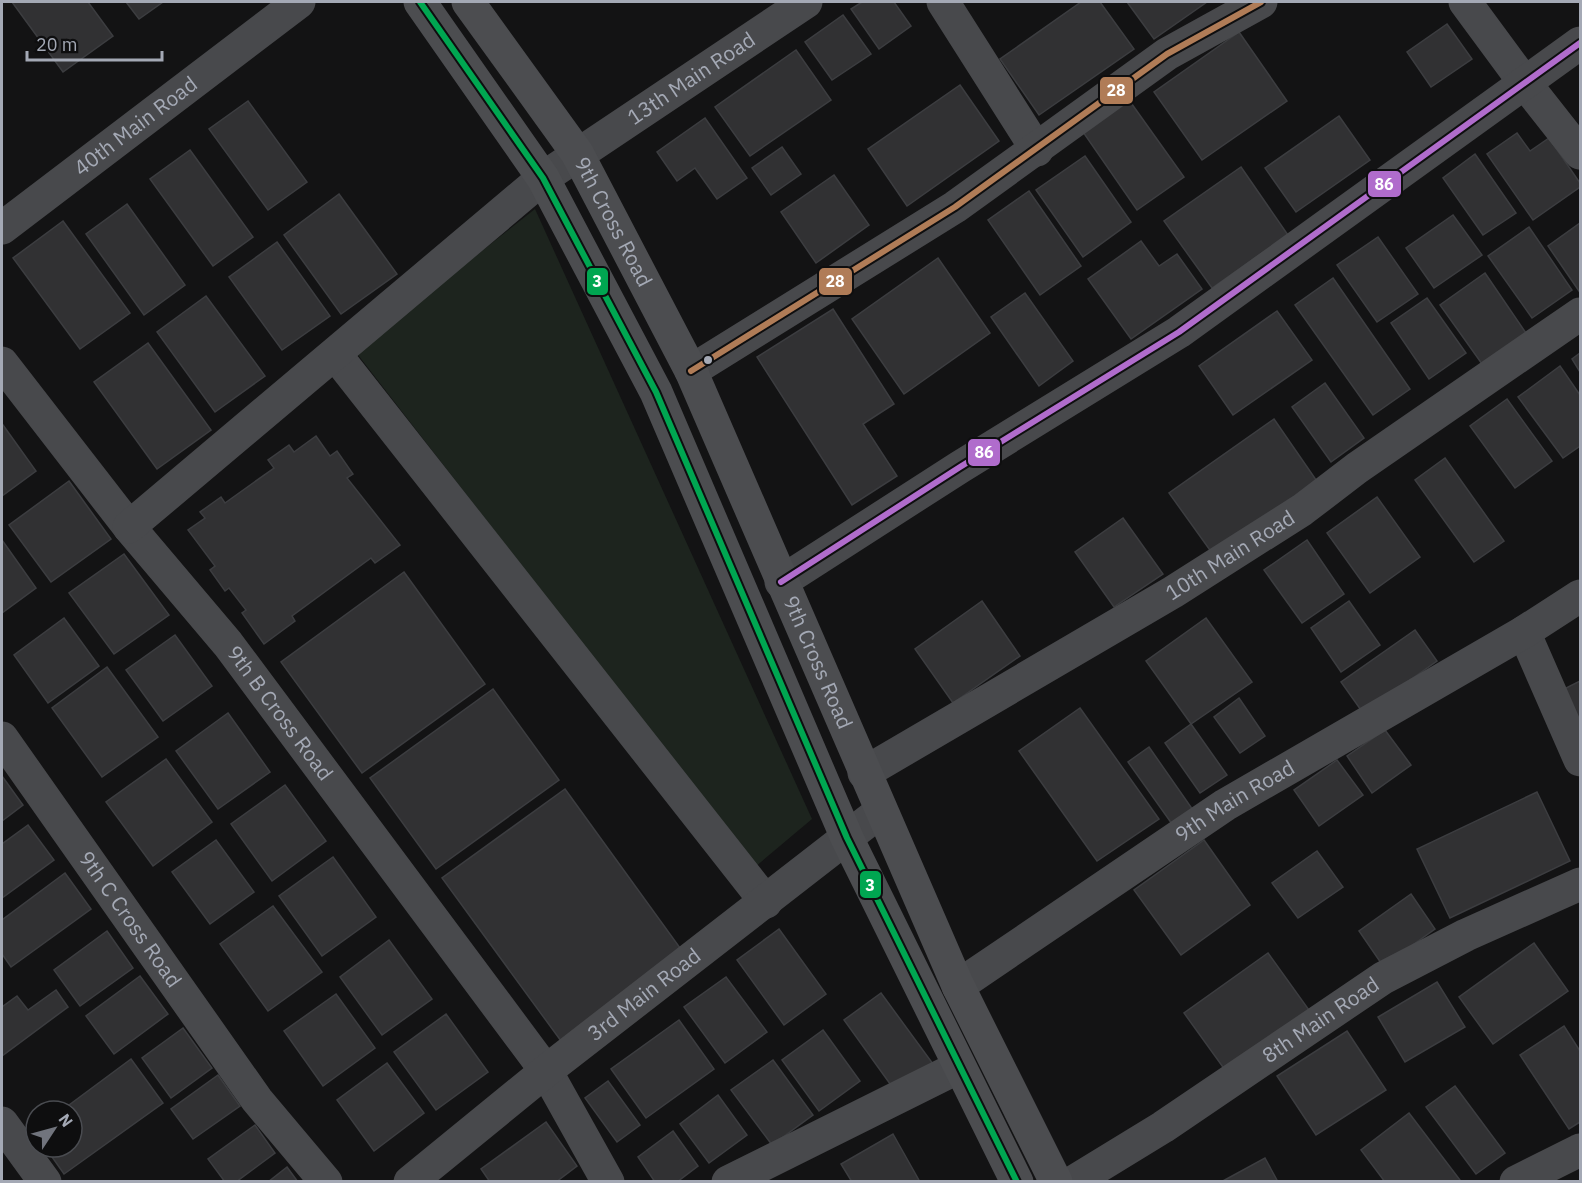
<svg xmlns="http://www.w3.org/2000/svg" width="1582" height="1183" viewBox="0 0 1582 1183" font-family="'IBM Plex Sans',sans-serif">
	<rect width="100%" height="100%" fill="#131314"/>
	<!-- green -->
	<polygon fill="#1d241e" points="535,209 812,819 755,867 355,351"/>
	<!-- building -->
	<g fill="#313133" stroke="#3c3d40" stroke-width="1.5">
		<polygon points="12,2 88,2 113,36 63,72"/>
		<polygon points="126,2 163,2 139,19"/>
		<polygon points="862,2 894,2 911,26 879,49 851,9"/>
		<polygon points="1081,2 1100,2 1134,49 1039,115 1000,59"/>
		<polygon points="1127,2 1207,2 1154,39"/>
		<polygon points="843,15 871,54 832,80 805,42"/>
		<polygon points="1447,24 1472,59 1431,87 1407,52"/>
		<polygon points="1239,32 1287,101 1202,160 1154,92"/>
		<polygon points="796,50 831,100 750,156 715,107"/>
		<polygon points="960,85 999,141 907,206 868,149"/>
		<polygon points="1129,100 1184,177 1137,210 1083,132"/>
		<polygon points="248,101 307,182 268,210 209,129"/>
		<polygon points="1339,116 1370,160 1296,212 1265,168"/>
		<polygon points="705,118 747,178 717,199 695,168 677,181 657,152"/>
		<polygon points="1517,133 1530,151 1549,138 1580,183 1580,187 1533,220 1487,154"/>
		<polygon points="782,147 801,174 771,195 752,168"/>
		<polygon points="190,150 253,237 213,266 150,179"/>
		<polygon points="1475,154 1516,213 1483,235 1443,178"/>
		<polygon points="1085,156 1131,222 1083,257 1036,190"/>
		<polygon points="1241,167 1288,235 1212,288 1164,221"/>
		<polygon points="834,175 869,225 816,263 781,212"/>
		<polygon points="1029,191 1081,266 1040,295 988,220"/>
		<polygon points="339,194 397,274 341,314 284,235"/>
		<polygon points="127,204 185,285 144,315 86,234"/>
		<polygon points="1453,215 1482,255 1434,288 1406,248"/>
		<polygon points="63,221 130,313 80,349 13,258"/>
		<polygon points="1580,223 1580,290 1579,291 1548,246"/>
		<polygon points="1529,227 1572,290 1532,318 1488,256"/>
		<polygon points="1378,237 1418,294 1377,322 1337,265"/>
		<polygon points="1141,241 1159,266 1177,254 1202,289 1131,339 1088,279"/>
		<polygon points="277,242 330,316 282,350 229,277"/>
		<polygon points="938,258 990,333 904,394 852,319"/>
		<polygon points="1485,273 1526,333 1482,364 1440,305"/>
		<polygon points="1333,278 1410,389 1373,415 1295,305"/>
		<polygon points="1025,293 1073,361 1039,386 991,317"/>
		<polygon points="206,296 265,376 215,412 157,332"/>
		<polygon points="1427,298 1466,353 1429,379 1391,323"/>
		<polygon points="833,309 894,404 863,424 897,476 852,505 757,357"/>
		<polygon points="1277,311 1312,360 1233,415 1199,366"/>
		<polygon points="148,343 211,430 157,469 94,382"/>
		<polygon points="1580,353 1580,372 1572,359"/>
		<polygon points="1560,366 1580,395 1580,446 1563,458 1518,397"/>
		<polygon points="1325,383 1364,438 1331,462 1292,407"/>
		<polygon points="1507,399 1552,461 1515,488 1470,426"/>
		<polygon points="1274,419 1321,487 1217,560 1169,493"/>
		<polygon points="3,425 36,471 2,496 2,426"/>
		<polygon points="316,436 330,456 337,451 353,474 347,478 400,545 375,563 371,558 292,616 295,621 264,644 242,613 246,610 229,588 225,591 210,570 215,566 188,530 205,518 200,512 221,497 225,503 274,468 268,460 289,445 294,452"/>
		<polygon points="1445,458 1504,541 1474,562 1415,480"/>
		<polygon points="69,481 111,539 51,582 9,525"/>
		<polygon points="1377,497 1420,557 1370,593 1327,533"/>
		<polygon points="1123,518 1163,574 1114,607 1075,552"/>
		<polygon points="2,540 36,588 2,613"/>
		<polygon points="1307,540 1344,594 1302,623 1264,570"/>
		<polygon points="124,554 169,615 114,654 69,593"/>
		<polygon points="404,572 485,684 362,773 281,662"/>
		<polygon points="982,601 1020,656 953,703 915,649"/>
		<polygon points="1349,601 1380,645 1341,672 1311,628"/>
		<polygon points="64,618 99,666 48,703 14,655"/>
		<polygon points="1206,618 1252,682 1191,724 1146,661"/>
		<polygon points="1415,630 1437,661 1363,713 1341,682"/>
		<polygon points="175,635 212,686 163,721 126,670"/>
		<polygon points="107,667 158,737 102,777 52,708"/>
		<polygon points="1580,681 1580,740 1558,692"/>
		<polygon points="493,689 559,780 436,869 370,778"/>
		<polygon points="1239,698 1265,736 1240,753 1214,717"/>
		<polygon points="1080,708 1159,819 1097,861 1019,751"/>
		<polygon points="228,713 270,772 218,809 176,751"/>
		<polygon points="1191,724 1227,775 1200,793 1165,743"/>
		<polygon points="1385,730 1411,765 1372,793 1347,756"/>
		<polygon points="1149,747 1193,810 1172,824 1128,762"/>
		<polygon points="166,759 212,822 153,866 106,802"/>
		<polygon points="1337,760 1363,795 1319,826 1294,790"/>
		<polygon points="2,776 23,805 2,821"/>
		<polygon points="285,785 326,841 272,881 231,824"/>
		<polygon points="565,789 683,952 561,1041 442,878"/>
		<polygon points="1537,792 1570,861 1450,918 1417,849"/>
		<polygon points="28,825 54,860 2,898 2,844"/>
		<polygon points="216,840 254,892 210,924 172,872"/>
		<polygon points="1204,840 1250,905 1181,955 1134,890"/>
		<polygon points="1317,851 1343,887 1298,918 1272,883"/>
		<polygon points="333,857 376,917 322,956 279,896"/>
		<polygon points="65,873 91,909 11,967 2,954 2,920"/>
		<polygon points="1411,894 1435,929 1383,966 1359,931"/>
		<polygon points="273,906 322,972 268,1011 220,944"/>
		<polygon points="779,929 826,994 784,1025 737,960"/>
		<polygon points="107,931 133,968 80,1006 54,970"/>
		<polygon points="389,940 432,999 382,1035 340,977"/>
		<polygon points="1534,943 1568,991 1493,1044 1459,997"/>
		<polygon points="1268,953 1309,1010 1225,1070 1184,1013"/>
		<polygon points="140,976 168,1014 114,1054 86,1016"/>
		<polygon points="726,977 767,1032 725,1063 684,1007"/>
		<polygon points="1437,982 1465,1027 1405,1062 1378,1017"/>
		<polygon points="56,990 68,1007 2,1056 2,1007 17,996 28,1010"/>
		<polygon points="881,993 936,1068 898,1095 844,1020"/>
		<polygon points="336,994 375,1048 323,1086 284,1031"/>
		<polygon points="446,1014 488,1072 436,1110 394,1052"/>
		<polygon points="679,1020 714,1069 646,1118 611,1069"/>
		<polygon points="1564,1026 1580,1051 1580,1122 1569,1129 1520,1055"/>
		<polygon points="183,1028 212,1068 171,1098 142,1058"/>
		<polygon points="823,1030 860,1081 819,1111 782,1060"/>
		<polygon points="1347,1031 1386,1090 1316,1135 1277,1076"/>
		<polygon points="131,1059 163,1103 64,1174 45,1147 72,1147 72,1111 61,1111"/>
		<polygon points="773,1060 813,1115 772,1145 731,1090"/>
		<polygon points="387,1063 424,1113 374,1151 337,1100"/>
		<polygon points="218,1075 240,1106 193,1139 171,1109"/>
		<polygon points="608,1081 640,1125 617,1142 585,1098"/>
		<polygon points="1455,1086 1505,1153 1476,1174 1426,1107"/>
		<polygon points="718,1095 747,1135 709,1163 680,1124"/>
		<polygon points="1409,1113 1460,1180 1457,1182 1385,1182 1361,1150"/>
		<polygon points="546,1122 577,1166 556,1182 490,1182 481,1169"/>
		<polygon points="255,1125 275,1153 236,1182 225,1182 208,1159"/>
		<polygon points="673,1131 698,1166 677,1182 655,1182 638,1157"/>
		<polygon points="893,1134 920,1182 852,1182 841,1164"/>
		<polygon points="1265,1158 1278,1182 1221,1182"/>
		<polygon points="287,1167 298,1182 268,1182"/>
	</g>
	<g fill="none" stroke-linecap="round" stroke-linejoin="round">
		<!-- minor -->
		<g stroke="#48494c" stroke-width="33">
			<polyline points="943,2 1037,150"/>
			<polyline points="1465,2 1524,82 1580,153"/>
			<path id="s1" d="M2 228 299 2"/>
			<polyline points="335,354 766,902"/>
			<path id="s2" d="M2 363 129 527 228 644 546 1071 608 1182"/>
			<polyline points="691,371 955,207 1167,54 1261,2"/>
			<path id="s3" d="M129 527 543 178 806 2"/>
			<polyline points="781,582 960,467 1179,332 1580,43"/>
			<polyline points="1524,632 1580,760"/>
			<path id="s4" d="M2 738 257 1100 326 1182"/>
			<path id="s5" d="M864 773 1173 592 1302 510 1357 468 1580 314"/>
			<path id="s6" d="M958 986 1225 805 1524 632 1580 596"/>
			<polyline points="2,1123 45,1182"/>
			<path id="s7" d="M410 1182 546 1071 881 811"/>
			<polyline points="728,1182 959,1067"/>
			<path id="s8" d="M1073 1182 1163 1127 1383 978 1466 935 1580 884"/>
			<polyline points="1516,1182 1580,1150"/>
		</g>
		<!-- secondary -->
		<g stroke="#4c4d50" stroke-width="33">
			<polyline points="420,2 543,178 656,392 847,838 1017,1182"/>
			<path id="s9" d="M468 2 577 153 691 371 958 986 1056 1182"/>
		</g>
		<defs>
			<polyline id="bus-1" points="420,2 543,178 656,392 847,838 1017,1182"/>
			<polyline id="bus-2" points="691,371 955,207 1167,54 1261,2"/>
			<polyline id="bus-3" points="781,582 960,467 1179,332 1580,43"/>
		</defs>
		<!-- bus-1 casing -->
		<use href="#bus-1" stroke="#0e0e0f" stroke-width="10"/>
		<!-- bus-2 casing -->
		<use href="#bus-2" stroke="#0e0e0f" stroke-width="10"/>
		<!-- bus-3 casing -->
		<use href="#bus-3" stroke="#0e0e0f" stroke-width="10"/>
		<!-- bus-1 -->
		<use href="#bus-1" stroke="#00a651" stroke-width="6"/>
		<!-- bus-2 -->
		<use href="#bus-2" stroke="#b07c57" stroke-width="6"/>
		<!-- bus-3 -->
		<use href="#bus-3" stroke="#b06ccc" stroke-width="6"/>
	</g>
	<!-- markers -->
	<circle fill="#a4a9b5" stroke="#0e0e0f" stroke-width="2" cx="708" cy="360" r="5"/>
	<g text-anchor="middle" stroke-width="4.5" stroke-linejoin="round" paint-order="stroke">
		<!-- street labels -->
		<g font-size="21" fill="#a4a9b5" stroke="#0e0e0f">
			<text dy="7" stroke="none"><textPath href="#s3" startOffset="720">13th Main Road</textPath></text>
			<text dy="7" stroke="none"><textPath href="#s1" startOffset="168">40th Main Road</textPath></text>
			<text dy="7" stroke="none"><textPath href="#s9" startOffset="264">9th Cross Road</textPath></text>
			<text dy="7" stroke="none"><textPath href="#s5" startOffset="426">10th Main Road</textPath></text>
			<text dy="7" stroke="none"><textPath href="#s9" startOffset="750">9th Cross Road</textPath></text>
			<text dy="7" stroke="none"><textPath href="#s2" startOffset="447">9th B Cross Road</textPath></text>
			<text dy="7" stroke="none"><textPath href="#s6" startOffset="333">9th Main Road</textPath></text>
			<text dy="7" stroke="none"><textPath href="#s4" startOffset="222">9th C Cross Road</textPath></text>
			<text dy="7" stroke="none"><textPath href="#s7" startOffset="300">3rd Main Road</textPath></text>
			<text dy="7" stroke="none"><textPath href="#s8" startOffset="296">8th Main Road</textPath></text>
		</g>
	</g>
	<g stroke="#0e0e0f" stroke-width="2">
		<rect x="1099" y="76" width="35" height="29" rx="6" fill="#b07c57"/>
		<rect x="1367" y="170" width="35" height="28" rx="6" fill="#b06ccc"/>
		<rect x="586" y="267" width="23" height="29" rx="6" fill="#00a651"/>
		<rect x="818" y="267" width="35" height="29" rx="6" fill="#b07c57"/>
		<rect x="967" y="438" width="34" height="29" rx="6" fill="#b06ccc"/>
		<rect x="859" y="870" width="23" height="29" rx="6" fill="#00a651"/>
	</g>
	<g font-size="16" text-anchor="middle" font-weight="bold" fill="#fff">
		<text x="1116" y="96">28</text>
		<text x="1384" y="190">86</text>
		<text x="597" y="287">3</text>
		<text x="835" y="287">28</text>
		<text x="984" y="458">86</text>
		<text x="870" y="891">3</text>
	</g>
	<!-- border -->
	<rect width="1582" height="1183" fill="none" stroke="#a4a9b5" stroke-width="6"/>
	<!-- north arrow -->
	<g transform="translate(54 1129) rotate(54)"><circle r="28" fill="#0e0e0f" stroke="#4a4c51" stroke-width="1.5"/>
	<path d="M0-4.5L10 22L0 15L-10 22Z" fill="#71747d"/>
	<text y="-9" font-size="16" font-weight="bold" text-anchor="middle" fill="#a4a9b5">N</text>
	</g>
	<!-- scale -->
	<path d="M27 51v9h135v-9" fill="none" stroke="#a4a9b5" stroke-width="3"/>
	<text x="36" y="51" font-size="18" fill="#a4a9b5" stroke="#0e0e0f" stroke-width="4.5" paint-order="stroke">20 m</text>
</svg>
